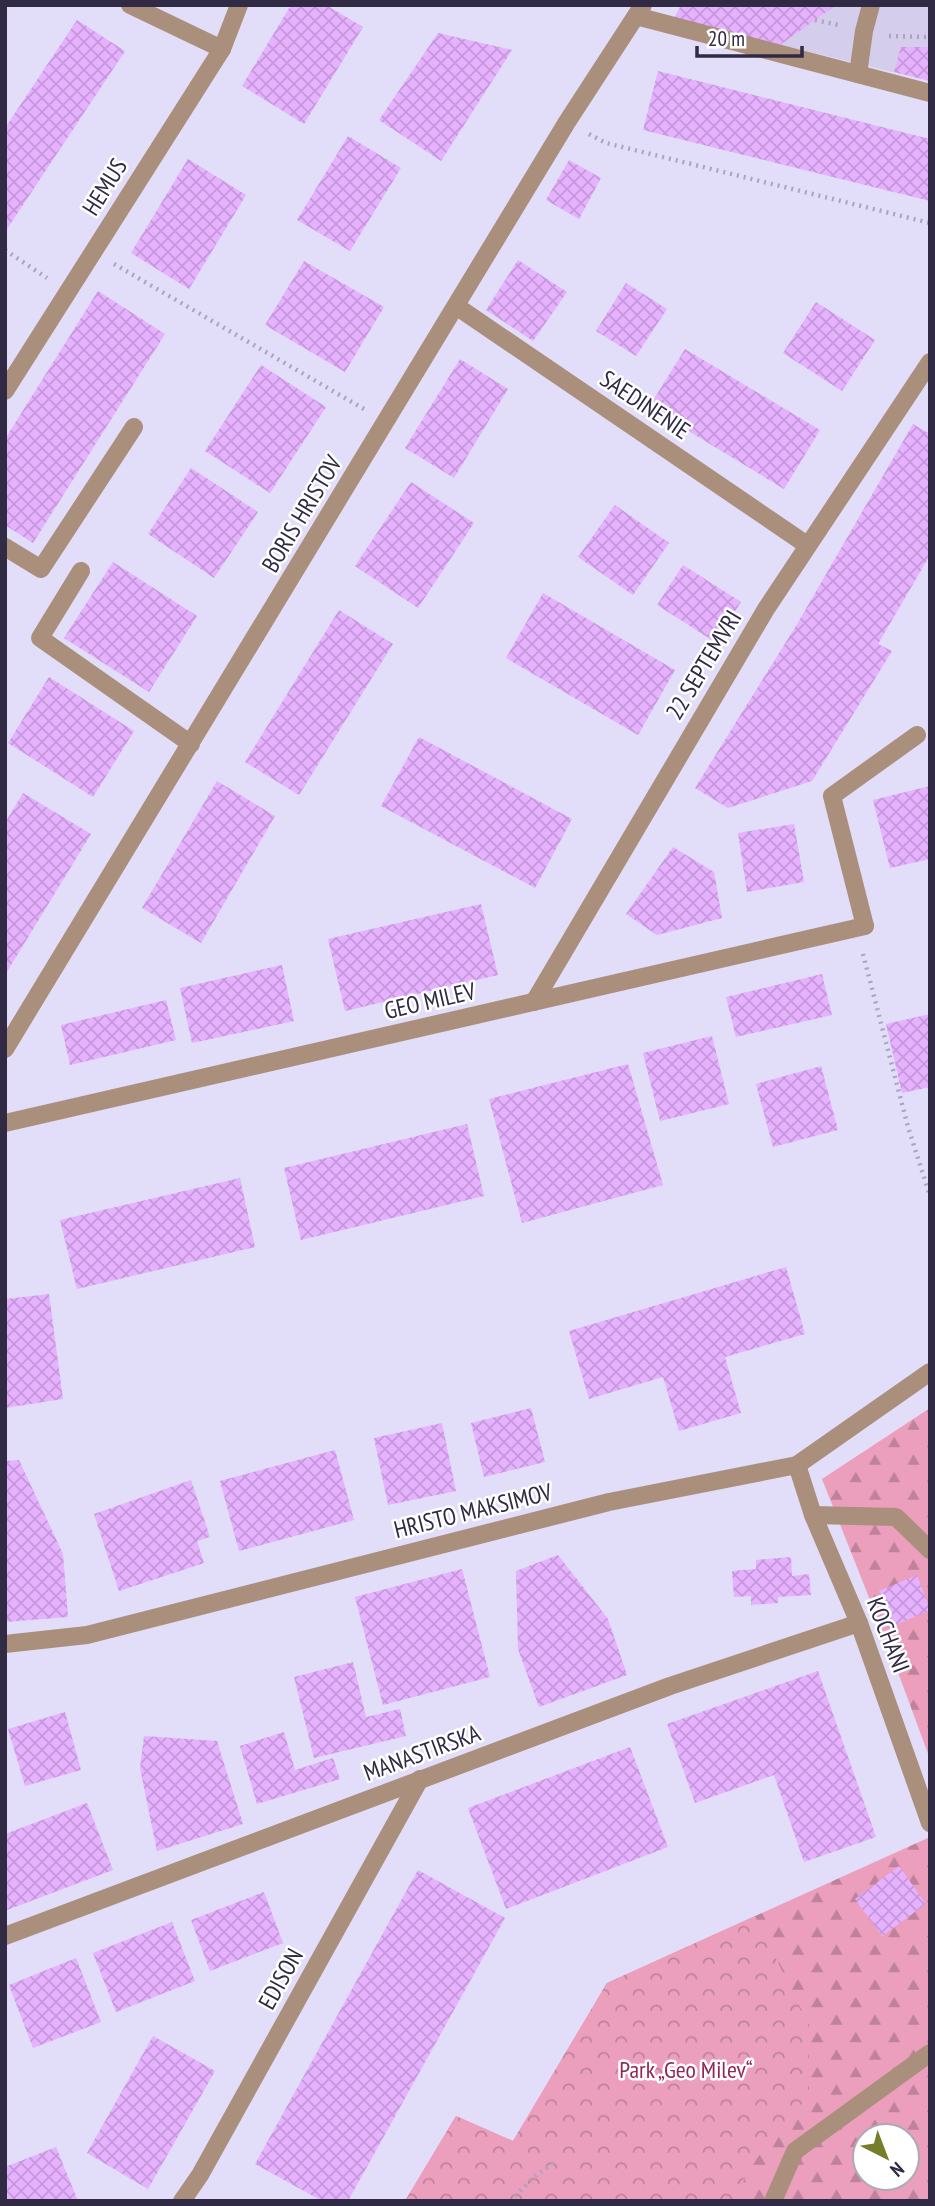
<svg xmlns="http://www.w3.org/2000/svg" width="935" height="2206" viewBox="0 0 935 2206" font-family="'PT Sans Narrow',sans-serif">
	<defs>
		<pattern id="forest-firs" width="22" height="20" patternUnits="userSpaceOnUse" patternTransform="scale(1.75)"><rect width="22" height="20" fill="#eb9fbc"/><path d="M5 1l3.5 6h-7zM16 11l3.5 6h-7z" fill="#bf829a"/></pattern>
		<pattern id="park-crowns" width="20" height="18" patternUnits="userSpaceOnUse" patternTransform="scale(1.75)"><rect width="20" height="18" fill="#eb9fbc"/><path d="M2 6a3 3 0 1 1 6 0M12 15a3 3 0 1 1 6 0" fill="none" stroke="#bf829a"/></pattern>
		<pattern id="building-cross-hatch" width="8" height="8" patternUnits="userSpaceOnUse" patternTransform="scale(1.75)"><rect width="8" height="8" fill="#e6b1fe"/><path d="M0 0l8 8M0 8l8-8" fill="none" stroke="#c698db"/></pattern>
	</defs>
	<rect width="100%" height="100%" fill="#e2ddf8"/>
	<!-- built -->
	<polygon fill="#d4ceec" points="681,5 930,5 930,81 674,19"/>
	<!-- forest -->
	<g fill="url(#forest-firs)" fill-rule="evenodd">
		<polygon points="930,1408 930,1759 889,1648 822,1479"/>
		<path d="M930 1837V2201H405L456 2116 513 2141 607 1983ZM865 2136H907V2178H865Z"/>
	</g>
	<!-- park -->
	<polygon fill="url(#park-crowns)" points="755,1916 809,2025 809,2095 748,2169 737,2201 405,2201 456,2116 513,2141 607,1983"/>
	<!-- building -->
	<g fill="url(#building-cross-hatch)">
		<polygon points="291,5 326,5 363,27 304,124 242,86"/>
		<polygon points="681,5 836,5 780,45 674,19"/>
		<polygon points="77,20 125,51 7,229 5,228 5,128"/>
		<polygon points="438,33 512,50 441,161 379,120"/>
		<polygon points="901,47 930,47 930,81 894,72"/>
		<polygon points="658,71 930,139 930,201 643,130"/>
		<polygon points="348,136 401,168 350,251 297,220"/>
		<polygon points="188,159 246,195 189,289 131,253"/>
		<polygon points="569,160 601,178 579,219 546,200"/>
		<polygon points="518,260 567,292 533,341 486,310"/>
		<polygon points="304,261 384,307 345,372 265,325"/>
		<polygon points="626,283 667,309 636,356 596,331"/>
		<polygon points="98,291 165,334 33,543 5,525 5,439"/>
		<polygon points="816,302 875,340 842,391 783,353"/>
		<polygon points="685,349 820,430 784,489 649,407"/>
		<polygon points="460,359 508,389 454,478 405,448"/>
		<polygon points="261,365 326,407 270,493 205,451"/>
		<polygon points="913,424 930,434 930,555 878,644 892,651 812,781 728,808 695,788 796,626"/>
		<polygon points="191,468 258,512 214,578 148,534"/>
		<polygon points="411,482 474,523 418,608 355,566"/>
		<polygon points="615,505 669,543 633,595 578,557"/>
		<polygon points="113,562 197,616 149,692 64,638"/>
		<polygon points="683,565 741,602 715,642 657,605"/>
		<polygon points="543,593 675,670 638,735 506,658"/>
		<polygon points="339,610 393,644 299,795 245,762"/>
		<polygon points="49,677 134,731 93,797 8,743"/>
		<polygon points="419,737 572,819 535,888 381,806"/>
		<polygon points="217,781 275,816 201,943 142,908"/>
		<polygon points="930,786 930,859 890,868 873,800"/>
		<polygon points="23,793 91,834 5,975 5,823"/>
		<polygon points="794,824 804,882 747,892 738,833"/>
		<polygon points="673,847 714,872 722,918 657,935 626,914"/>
		<polygon points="481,904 498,975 345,1011 328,939"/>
		<polygon points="282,965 294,1021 192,1043 180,988"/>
		<polygon points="822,974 832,1015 736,1037 726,997"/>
		<polygon points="166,1000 176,1040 70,1065 61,1025"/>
		<polygon points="930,1014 930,1087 902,1093 886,1024"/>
		<polygon points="712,1036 729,1104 660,1121 643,1053"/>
		<polygon points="628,1064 663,1185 522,1223 489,1099"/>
		<polygon points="821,1066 838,1130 773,1147 756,1084"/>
		<polygon points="467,1124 484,1196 301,1240 284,1168"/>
		<polygon points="240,1178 255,1247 77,1289 60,1220"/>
		<polygon points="786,1267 805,1334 725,1357 741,1413 679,1431 663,1377 589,1399 569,1331"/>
		<polygon points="49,1294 63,1399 5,1408 5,1299"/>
		<polygon points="531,1408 545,1462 484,1477 471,1423"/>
		<polygon points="442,1423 456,1491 388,1505 374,1438"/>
		<polygon points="335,1450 354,1520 239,1551 220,1481"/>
		<polygon points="19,1460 63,1554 68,1617 5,1622 5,1461"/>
		<polygon points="191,1480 210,1537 197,1541 204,1563 119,1591 94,1514"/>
		<polygon points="558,1555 608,1619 627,1675 539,1707 518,1649 516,1571"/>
		<polygon points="791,1557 792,1576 809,1574 811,1595 778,1597 778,1603 751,1605 751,1596 734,1597 732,1571 756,1569 756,1560"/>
		<polygon points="462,1569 490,1677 383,1705 355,1597"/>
		<polygon points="917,1575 930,1610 893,1626 879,1591"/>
		<polygon points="353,1662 366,1717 400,1709 406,1736 314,1758 294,1677"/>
		<polygon points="818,1671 876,1837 804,1862 774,1775 695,1803 667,1724"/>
		<polygon points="65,1712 81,1770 25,1786 8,1729"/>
		<polygon points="284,1732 295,1770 333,1758 340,1779 257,1804 240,1746"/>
		<polygon points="144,1736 217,1741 243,1824 157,1851 140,1768"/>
		<polygon points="630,1747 668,1847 506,1909 468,1808"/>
		<polygon points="87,1803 113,1870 7,1910 5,1834"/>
		<polygon points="899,1866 926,1904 882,1936 855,1899"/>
		<polygon points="418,1870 505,1918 348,2201 322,2201 255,2164"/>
		<polygon points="264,1892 283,1943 210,1971 191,1920"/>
		<polygon points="172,1922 195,1981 116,2012 93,1953"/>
		<polygon points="76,1958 101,2022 33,2048 9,1985"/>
		<polygon points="153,2036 215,2071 148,2189 87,2153"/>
		<polygon points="56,2147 78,2201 5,2201 5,2167"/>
	</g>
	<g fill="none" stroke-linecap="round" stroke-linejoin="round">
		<!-- path -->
		<g stroke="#aaa5bf" stroke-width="4.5" stroke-dasharray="2 5" stroke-linecap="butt">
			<polyline points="815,20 839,25"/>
			<polyline points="889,36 930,37"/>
			<polyline points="589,134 606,143 930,223"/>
			<polyline points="5,250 47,278"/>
			<polyline points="114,264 364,409"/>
			<polyline points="863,954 908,1127 930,1196"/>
			<polyline points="510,2201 535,2176 554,2163"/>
		</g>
		<!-- service -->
		<g stroke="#ab8f7d" stroke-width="18">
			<polyline points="130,5 222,49"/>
			<polyline points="858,74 864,31 871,5"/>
			<polyline points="5,547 41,569 134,427"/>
			<polyline points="81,571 40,638 191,744"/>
			<polyline points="865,926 832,796 917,735"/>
			<polyline points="813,1515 896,1517 930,1550"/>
			<polyline points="773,2201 795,2151 930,2053"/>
		</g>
		<!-- minor -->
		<g stroke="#ab8f7d" stroke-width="18">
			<polyline points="636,16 930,93"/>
			<polyline points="456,306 807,545"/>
			<polyline points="5,391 222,49 239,5"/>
			<polyline points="534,1002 766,609 930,362"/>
			<polyline points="5,1049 567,122 643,5"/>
			<polyline points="797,1465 813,1515 859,1623 930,1823"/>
			<polyline points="5,1644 87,1635 609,1502 797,1465 930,1372"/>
			<polyline points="5,1936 670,1686 859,1623"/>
			<polyline points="182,2201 200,2175 420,1779"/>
		</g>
		<!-- tertiary -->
		<polyline stroke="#ab8f7d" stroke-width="18" points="5,1123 865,926"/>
	</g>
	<g text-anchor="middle" stroke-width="5" stroke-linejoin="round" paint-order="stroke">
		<!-- street labels -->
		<g font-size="24" fill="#302a44" stroke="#fff">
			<text transform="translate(105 187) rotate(-58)" y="8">HEMUS</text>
			<text transform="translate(645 405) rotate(34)" y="8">SAEDINENIE</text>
			<text transform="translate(302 514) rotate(-59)" y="8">BORIS HRISTOV</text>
			<text transform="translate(704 665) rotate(-59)" y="8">22 SEPTEMVRI</text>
			<text transform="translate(430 1001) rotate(-13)" y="8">GEO MILEV</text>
			<text transform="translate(473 1511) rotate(-14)" y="8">HRISTO MAKSIMOV</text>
			<text transform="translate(888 1635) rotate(69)" y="8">KOCHANI</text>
			<text transform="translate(422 1753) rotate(-20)" y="8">MANASTIRSKA</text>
			<text transform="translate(281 1979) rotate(-61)" y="8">EDISON</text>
		</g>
		<!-- park labels -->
		<g font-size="24" fill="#90265a" stroke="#fff">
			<text x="686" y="2078">Park „Geo Milev“</text>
		</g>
	</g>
	<!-- border -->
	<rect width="935" height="2206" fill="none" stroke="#302a44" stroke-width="14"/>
	<!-- north arrow -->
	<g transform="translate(886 2157) rotate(138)"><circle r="33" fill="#ffffff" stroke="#acaab4" stroke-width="2"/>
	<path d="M0-5L12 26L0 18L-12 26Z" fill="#757e2a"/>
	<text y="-10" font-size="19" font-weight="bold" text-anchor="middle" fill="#302a44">N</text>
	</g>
	<!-- scale -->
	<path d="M697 46v10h105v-10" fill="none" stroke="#302a44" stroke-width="3.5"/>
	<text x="708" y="46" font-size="21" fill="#302a44" stroke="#ffffff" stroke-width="5" paint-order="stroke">20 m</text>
</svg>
